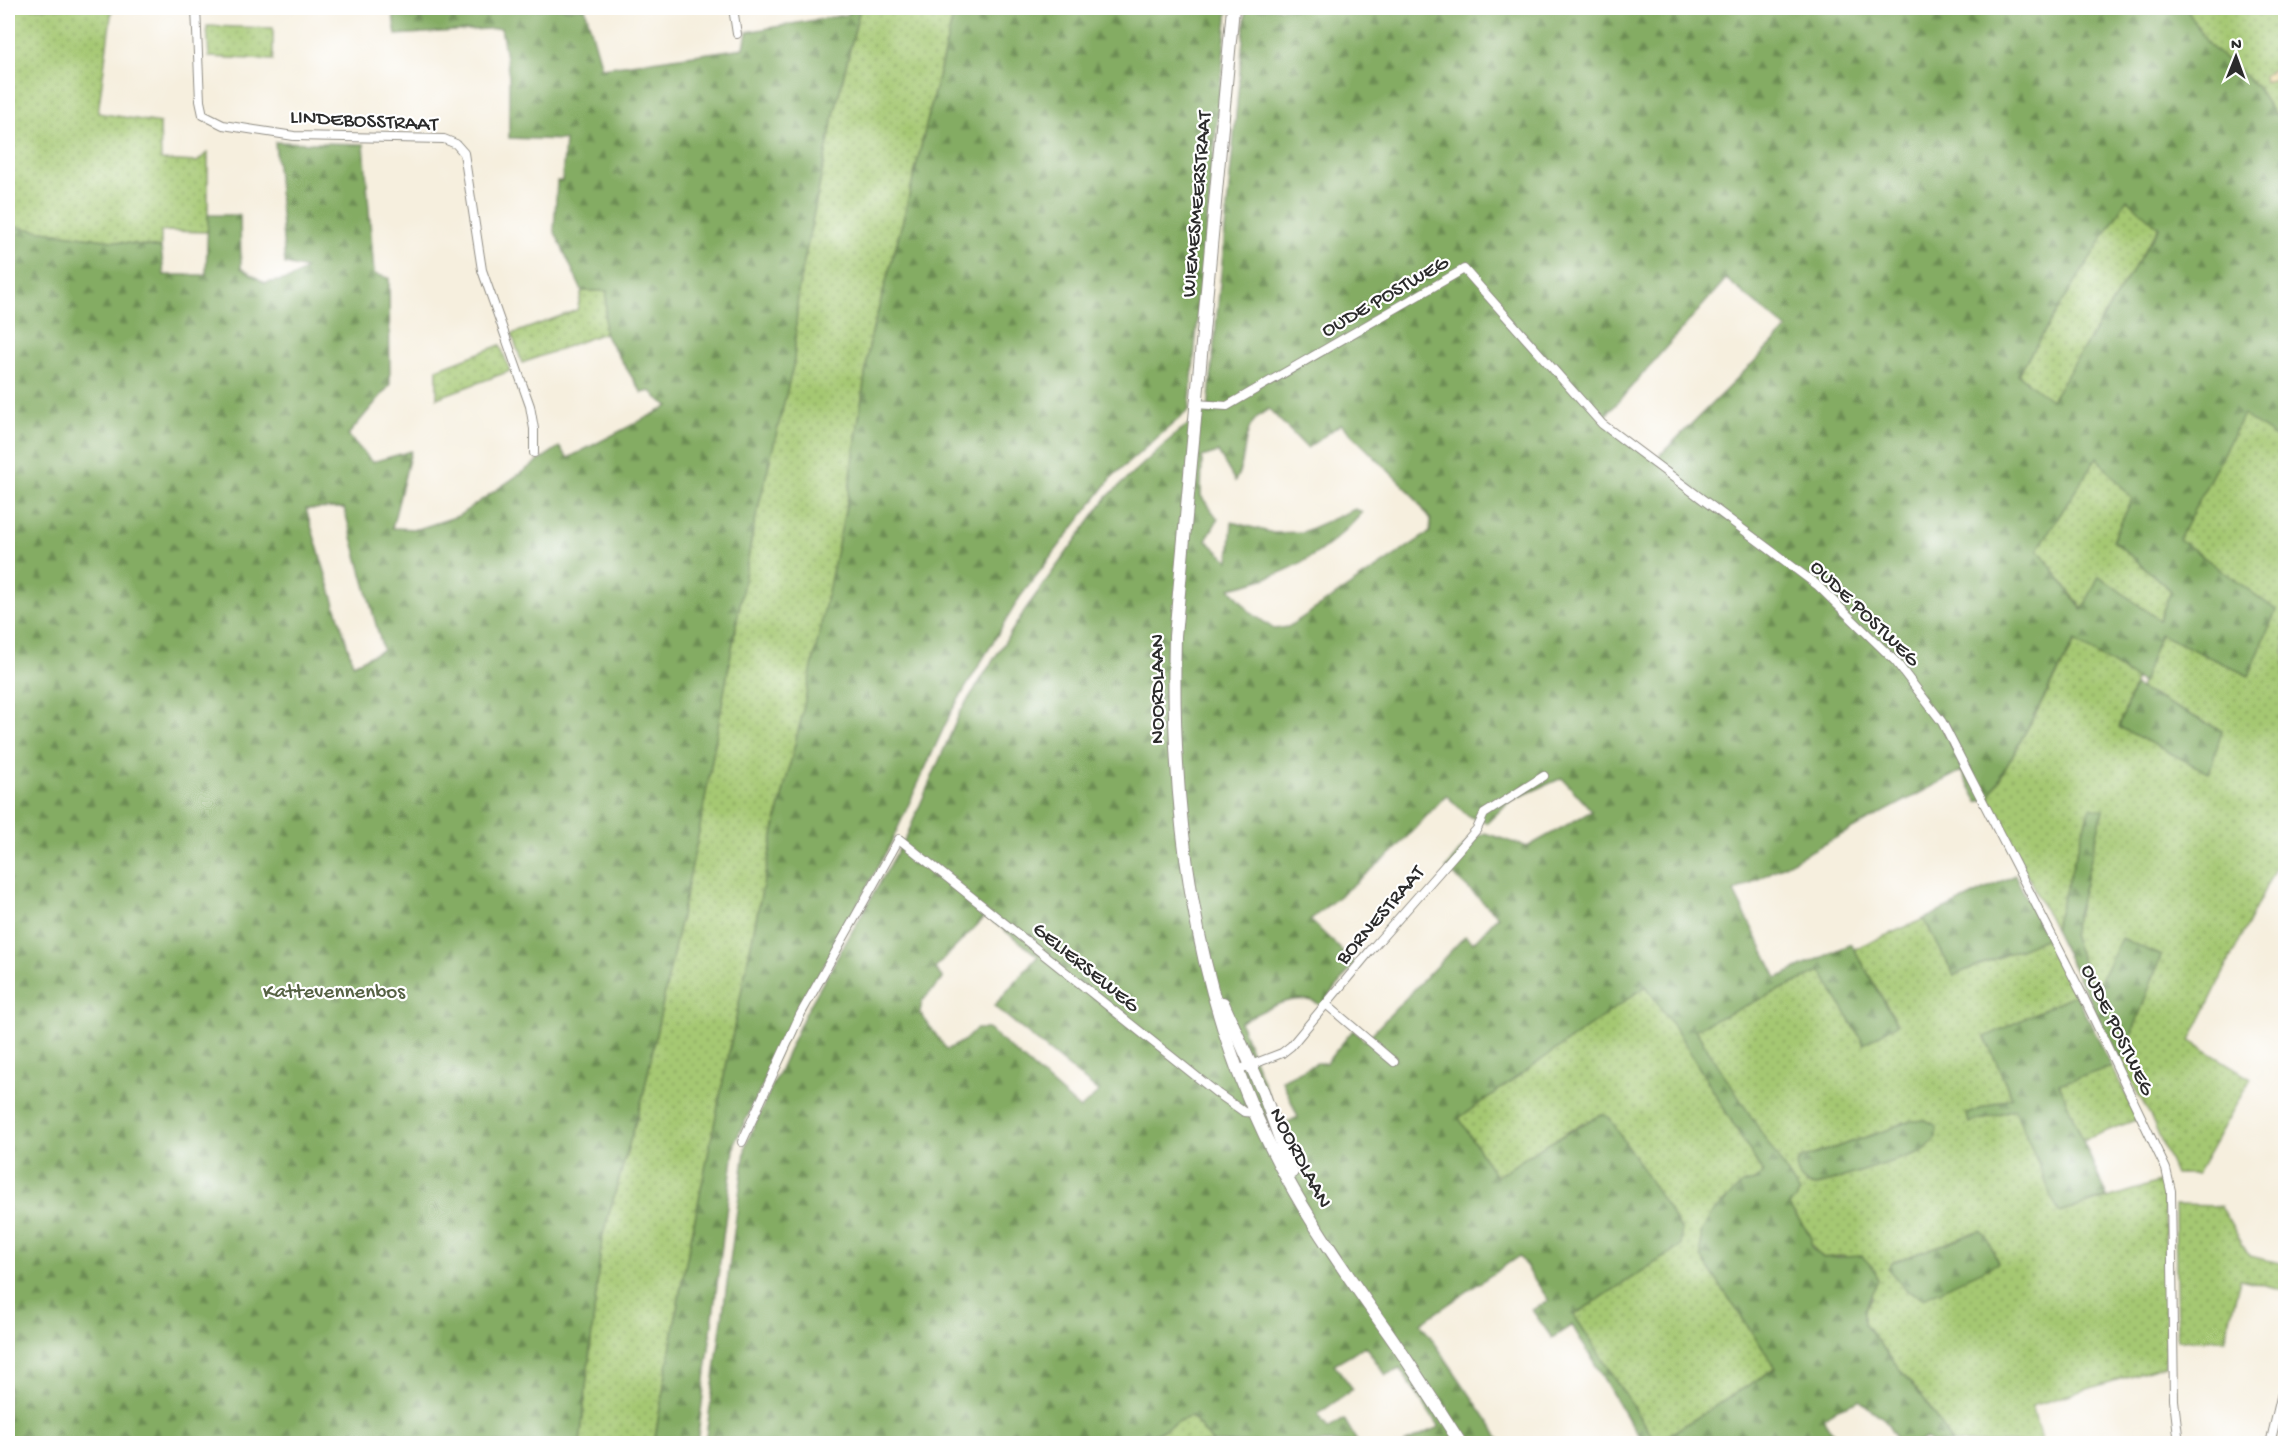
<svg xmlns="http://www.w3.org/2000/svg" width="2293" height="1451" viewBox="0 0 2293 1451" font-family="'Gochi Hand',sans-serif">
	<defs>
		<pattern id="grass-dots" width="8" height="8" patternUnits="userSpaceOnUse" patternTransform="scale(1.5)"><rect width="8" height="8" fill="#a5c872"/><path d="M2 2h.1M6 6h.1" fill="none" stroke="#87a35e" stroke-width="1.8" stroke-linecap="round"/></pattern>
		<pattern id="forest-firs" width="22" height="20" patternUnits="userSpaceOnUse" patternTransform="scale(1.5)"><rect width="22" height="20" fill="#84ac64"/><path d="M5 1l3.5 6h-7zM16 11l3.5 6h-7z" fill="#6c8c53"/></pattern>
		<pattern id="sand-dots" width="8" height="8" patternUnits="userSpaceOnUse" patternTransform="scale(1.5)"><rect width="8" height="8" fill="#eeda9e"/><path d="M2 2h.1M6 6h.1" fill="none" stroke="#cb8" stroke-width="1.8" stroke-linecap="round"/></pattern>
	</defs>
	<rect width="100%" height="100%" fill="#fff"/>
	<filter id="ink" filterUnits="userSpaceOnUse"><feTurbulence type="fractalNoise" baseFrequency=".0167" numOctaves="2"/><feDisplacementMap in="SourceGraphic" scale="12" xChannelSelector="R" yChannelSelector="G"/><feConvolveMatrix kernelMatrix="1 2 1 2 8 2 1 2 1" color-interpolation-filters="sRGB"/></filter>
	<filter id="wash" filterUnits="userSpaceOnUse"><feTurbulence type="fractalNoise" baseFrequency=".008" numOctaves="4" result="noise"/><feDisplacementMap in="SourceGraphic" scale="24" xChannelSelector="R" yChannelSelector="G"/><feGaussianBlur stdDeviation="1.35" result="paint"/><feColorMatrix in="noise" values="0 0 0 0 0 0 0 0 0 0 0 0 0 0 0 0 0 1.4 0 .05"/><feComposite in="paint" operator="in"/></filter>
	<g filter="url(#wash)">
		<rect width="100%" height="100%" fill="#f6efde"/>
		<!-- grass -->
		<g fill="url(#grass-dots)" stroke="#687a4e" stroke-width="1.5" fill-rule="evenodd">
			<polygon points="8,8 112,8 98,113 160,123 161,160 197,162 208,152 208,232 161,231 161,248 8,226"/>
			<polygon points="860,8 955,8 903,220 870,340 848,497 815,664 776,822 680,1292 654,1443 580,1444 602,1238 643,1096 700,827 754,525 794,362 798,291 832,123"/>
			<polygon points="2151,8 2285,8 2285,161"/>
			<polygon points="207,26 273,28 273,60 209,57"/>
			<polygon points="2127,198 2159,227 2051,401 2018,374"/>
			<polygon points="582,291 607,291 604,333 522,363 512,334 577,310"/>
			<polygon points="500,345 510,371 437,398 437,369"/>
			<polygon points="2243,415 2285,443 2285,848 2190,1041 2251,1078 2197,1174 2175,1174 2150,1115 2121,1063 2161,956 2095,995 2072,935 2103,810 2090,808 2054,929 1989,798 2076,641 2136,679 2119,727 2209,773 2222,731 2140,689 2160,634 2249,676 2276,610 2179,539"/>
			<polygon points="2097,456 2132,499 2113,540 2171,591 2159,620 2099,576 2083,610 2038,549"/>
			<path d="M1924 919 1954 975 2047 938 2076 994 1985 1037 2012 1097 1967 1114 1969 1123 2015 1109 2059 1213 2162 1181 2165 1199 2166 1365 2032 1406 2042 1443H1952L1928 1405 1864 1324V1310L1872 1297 1844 1255 1823 1258C1805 1242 1805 1222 1788 1206L1695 1029 1822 971 1864 1044 1897 1023 1854 949ZM1904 1122 1924 1151 1817 1186 1806 1185 1801 1159 1890 1129ZM1980 1231 1987 1237 1998 1263 1893 1262Z"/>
			<polygon points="1647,985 1680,1036 1763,1173 1755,1181 1742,1184 1701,1257 1776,1368 1658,1442 1647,1429 1574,1315 1681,1246 1583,1122 1496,1177 1459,1118"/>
			<polygon points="2112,1067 2138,1119 2083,1140 2059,1083"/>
			<polygon points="2175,1205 2221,1206 2249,1256 2285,1264 2285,1290 2240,1279 2225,1339 2177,1340"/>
			<polygon points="1191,1415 1213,1443 1138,1444"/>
		</g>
		<!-- forest -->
		<g fill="url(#forest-firs)" stroke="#586c48" stroke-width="1.5" fill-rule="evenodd">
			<path d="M392 8H585L602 68 744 48 747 32 849 14 848 8H860L832 123 798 291 794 362 754 525 700 827 643 1096 602 1238 580 1443H8V226L161 248 164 275H206L208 215H240L241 268 265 283 290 279 306 269 285 264 275 142 364 144 374 274 389 278 390 385 348 435 372 462 411 451 392 528 418 529 458 516 559 447 568 458 669 406 657 398 651 391 642 393 604 333 607 291H582L554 230 557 181H562L565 140 509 138V76L501 28 396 35ZM344 508 383 650 353 664 306 509Z"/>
			<polygon points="955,8 1228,8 1189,410 1113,476 1020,597 951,712 891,843 798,1013 735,1142 697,1443 654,1444 680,1292 776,822 801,719 848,497 870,340 903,220"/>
			<path d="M1246 8H2186L2208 44 2256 86 2274 114 2285 117V443L2243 415 2179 539 2276 610 2249 676 2160 634 2142 683 2075 641 1989 798 1978 802 1961 771 1734 892 1777 978 1851 944 1897 1024 1864 1044 1821 971 1695 1029 1800 1193 1789 1206 1811 1236V1247L1823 1258 1862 1256 1875 1270 1878 1280 1864 1310V1324L1928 1405 1952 1443H1931L1926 1438 1917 1443H1899L1884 1419 1859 1400 1838 1408 1823 1418 1840 1443H1645L1629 1422 1572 1325 1552 1338 1532 1310 1549 1301 1519 1256 1421 1323 1503 1443H1404L1439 1427 1400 1369 1386 1375 1365 1346 1334 1364 1353 1389 1318 1414 1328 1429 1344 1419 1358 1443H1213L1191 1415 1138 1443 705 1444 746 1144 805 1014 907 835 960 712 1027 607 1107 497 1179 431 1208 411ZM2127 199 2159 228 2051 400 2018 374ZM1726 279 1787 329 1656 459 1603 419ZM1269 409 1307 448 1341 424 1410 492 1431 520 1430 532 1288 627 1274 629 1250 612 1230 588C1286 576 1325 555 1363 512L1355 509 1303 532 1273 533 1232 522 1229 561 1206 540 1218 519 1201 496 1202 457 1218 452 1235 481C1251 453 1236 426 1269 409ZM2097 457 2132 499 2113 540 2171 591 2159 620 2099 576 2082 610 2038 549ZM1562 778 1592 811 1527 847 1485 833 1468 841 1446 868 1498 916 1473 943 1465 936 1365 1041 1353 1030 1326 1063H1317L1282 1080 1298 1117 1280 1126 1240 1022C1264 1011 1297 988 1322 1006L1355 963 1310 920 1393 852 1446 795 1468 816 1487 823 1510 801ZM986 916 1038 956 994 1006 1099 1092 1080 1109 988 1029H976L965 1040 947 1050 920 1013 922 1001 943 979 935 968ZM1646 986 1680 1036 1763 1173 1755 1181 1742 1184 1710 1216 1701 1233V1257L1776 1368 1658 1442 1647 1429 1574 1315 1681 1246V1229L1609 1117 1601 1114 1537 1150 1496 1177 1459 1118Z"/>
			<polygon points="2134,686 2222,731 2209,773 2119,727"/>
			<polygon points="2090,807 2103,810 2072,935 2094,994 2121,938 2161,956 2121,1063 2054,929"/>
			<polygon points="2015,875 2047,938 1954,975 1924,919"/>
			<polygon points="2076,994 2112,1067 2059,1084 2107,1197 2059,1213 2015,1109 1969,1123 1967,1114 2012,1097 1985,1037"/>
			<path d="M1925 1120 1936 1125V1137L1924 1151 1816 1186C1803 1184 1799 1179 1796 1166L1801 1159 1890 1129 1904 1122Z"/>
			<polygon points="1980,1231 1987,1237 1998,1263 1924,1298 1907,1291 1888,1269 1893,1262"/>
		</g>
		<!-- sand -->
		<polygon fill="url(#sand-dots)" stroke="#8c8264" stroke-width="1.5" points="2277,66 2284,68 2280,78 2264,82 2263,76"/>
	</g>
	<g filter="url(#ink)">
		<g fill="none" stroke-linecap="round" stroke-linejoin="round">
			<defs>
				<g id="street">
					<polyline points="196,8 200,101 203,115 223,125 294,136 444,139 456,144 464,153 482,270 530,406 534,429 534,453"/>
					<polyline points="733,8 737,34"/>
					<polyline points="1195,404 1227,406 1464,269 1602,424 1817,585 1896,662 1942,722 2082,994 2166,1169 2171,1191 2174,1400 2179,1444"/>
					<polyline points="1327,1005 1394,1062"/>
					<polyline points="1238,1070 1282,1053 1291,1046 1370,951 1477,829 1484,814 1544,776"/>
					<polyline points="742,1142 800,1015 899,839 1217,1093 1244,1112 1256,1113"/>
					<polyline points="2270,1444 2286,1376"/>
				</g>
				<g id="secondary">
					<path d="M1233 8 1175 636C1170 826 1198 1024 1294 1191 1322 1240 1356 1287 1389 1334 1414 1370 1437 1407 1461 1444"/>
					<polyline points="1223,1003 1263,1092 1292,1172"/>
				</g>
			</defs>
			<!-- street casing -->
			<use href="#street" stroke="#908d84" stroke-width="10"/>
			<!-- secondary casing -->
			<use href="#secondary" stroke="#908d84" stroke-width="14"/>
			<!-- street -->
			<use href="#street" stroke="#fff" stroke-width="8"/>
			<!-- secondary -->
			<use href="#secondary" stroke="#fff" stroke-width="12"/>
		</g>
	</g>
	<g text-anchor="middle" stroke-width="4.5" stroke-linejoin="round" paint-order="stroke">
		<!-- street labels -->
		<g font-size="21" fill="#2b2b2b" stroke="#fff">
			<text transform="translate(364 119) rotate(3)" y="7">LINDEBOSSTRAAT</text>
			<text transform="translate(1195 204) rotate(-85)" y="7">WIEMESMEERSTRAAT</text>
			<text transform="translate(1384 295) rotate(-30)" y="7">OUDE POSTWEG</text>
			<text transform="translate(1866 612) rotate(44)" y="7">OUDE POSTWEG</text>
			<text transform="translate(1156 689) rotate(-90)" y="7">NOORDLAAN</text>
			<text transform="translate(1379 914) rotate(-49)" y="7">BORNESTRAAT</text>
			<text transform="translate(1087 966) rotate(39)" y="7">GELIERSEWEG</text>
			<text transform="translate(2119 1029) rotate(64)" y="7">OUDE POSTWEG</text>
			<text transform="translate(1302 1157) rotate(62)" y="7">NOORDLAAN</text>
		</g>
		<!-- park labels -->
		<g font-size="21" fill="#566244" stroke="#fff">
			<text x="334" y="997">Kattevennenbos</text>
		</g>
	</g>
	<!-- margin -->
	<rect width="2293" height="1451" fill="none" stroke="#fff" stroke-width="30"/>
	<!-- north arrow -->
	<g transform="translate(2236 57) rotate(1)" stroke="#ffffff" stroke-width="4.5" paint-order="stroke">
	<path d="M0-4.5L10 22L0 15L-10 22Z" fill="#2b2b2b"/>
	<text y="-9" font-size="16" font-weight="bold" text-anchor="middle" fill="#2b2b2b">N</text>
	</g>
</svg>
